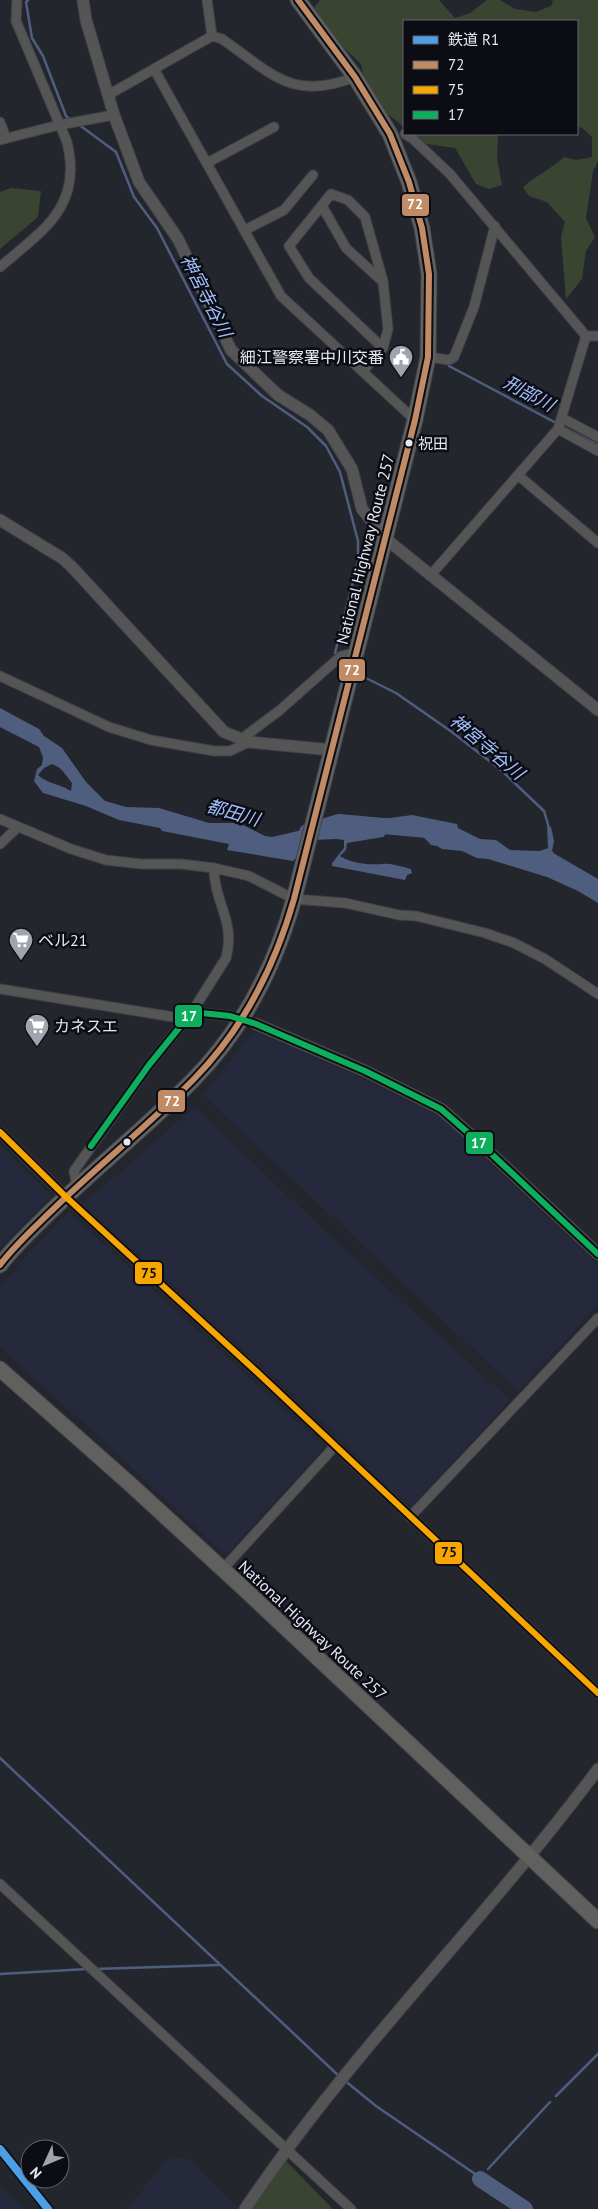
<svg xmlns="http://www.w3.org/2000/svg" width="598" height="2209" viewBox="0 0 598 2209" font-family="'PT Sans','Noto Sans JP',sans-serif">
	<rect width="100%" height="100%" fill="#24262e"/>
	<!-- built -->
	<g fill="#26293c">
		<polygon points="254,1031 343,1070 441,1117 598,1265 598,1305 518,1391 203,1095"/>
		<polygon points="195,1107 328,1234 510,1400 411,1508 306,1406 83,1204"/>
		<polygon points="0,1145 51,1196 0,1248"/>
		<polygon points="69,1212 325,1447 225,1555 93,1431 0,1348 0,1287 29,1253"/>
		<polygon points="171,2156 189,2159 238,2209 126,2209"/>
		<polygon points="0,2185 24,2209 0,2209"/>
	</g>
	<!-- green -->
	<g fill="#3a4531">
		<path d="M320 0H439L455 18 470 13 487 0H500L515 9 536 12 551 6 553 0H598V161L593 171 586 218 595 237 586 251 582 279 566 299 561 237 565 222 547 202 529 196 523 187C536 176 551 169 564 157L576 160 592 157V137L581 127 577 129V21H404V127L384 111 366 87 361 64 339 43 314 8Z"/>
		<polygon points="414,134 498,134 497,158 502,185 489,189 476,184 455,148 427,144"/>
		<polygon points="11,188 41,191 38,217 0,249 0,192"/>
		<polygon points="286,2161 333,2209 252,2209"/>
	</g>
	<!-- water -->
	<path fill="#4f5e7e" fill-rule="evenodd" d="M0 708 39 729 44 736 62 748 86 782 105 801 126 807 159 808 209 823H239L265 836 272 837 324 825H339L412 815 457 824 458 828 480 839 496 840 510 850 540 851 548 848 547 826 551 827 554 841 552 851 555 854 598 879V903L578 891 547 877 488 859 477 858 462 851 442 849 437 846 431 845 415 828 386 834 383 837 347 843 346 850 340 856C353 864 369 865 383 864 391 863 402 867 411 869L412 873 407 875 405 880 332 866V863L344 848V840L336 839 314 840 293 861 227 850 229 844 162 831 160 828 119 820 86 806 43 793 34 781 37 769 42 765 43 757 39 747 0 727ZM52 764C62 767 66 776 72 783L71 791C60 784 48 784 38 775L44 768Z"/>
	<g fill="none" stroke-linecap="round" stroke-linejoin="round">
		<!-- stream -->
		<g stroke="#4f5e7e" stroke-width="2.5">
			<polyline points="28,0 26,2 32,38 43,56 66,116 71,120"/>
			<polyline points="78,124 116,152 134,197 157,228 227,364 262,396 307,427 326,446 340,472 358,541 358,562 335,653"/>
			<polyline points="449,366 558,424"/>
			<polyline points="563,427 598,445"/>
			<polyline points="364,677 396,693 452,732 501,770 544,811 549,828"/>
			<polyline points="0,1758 340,2077"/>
			<polyline points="95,1969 219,1965"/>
			<polyline points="0,1974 87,1969"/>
			<polyline points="344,2080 376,2106 481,2178"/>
			<polyline points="556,2096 598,2054"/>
			<polyline points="488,2169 550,2102"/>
		</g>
		<!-- river -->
		<g stroke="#4f5e7e" stroke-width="16">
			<polyline points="307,832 339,822 438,831"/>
			<polyline points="480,2179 525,2209"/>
		</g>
		<defs>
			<g id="minor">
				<polyline points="207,0 212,36"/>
				<polyline points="154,69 281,296 415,420"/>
				<path d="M108 95 212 36 222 39C271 73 292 102 355 77"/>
				<polyline points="0,122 6,138"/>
				<polyline points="405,134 413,139 450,174 586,336 598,336"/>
				<polyline points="0,140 59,125 114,115"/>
				<polyline points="207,163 274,127"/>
				<polyline points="322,206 346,248 382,281"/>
				<polyline points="245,230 284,210 313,175"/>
				<path d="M0 267C43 230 83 207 67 142L16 21 17 0"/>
				<polyline points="428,357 449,360 454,357 474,307 495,226"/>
				<polyline points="363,371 383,348 388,329 383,281 365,217 348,200 331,194 289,246 309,278 383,348"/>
				<polyline points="562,418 598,437"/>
				<polyline points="558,429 598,451"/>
				<polyline points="519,476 598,543"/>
				<polyline points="430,576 558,429 586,336"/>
				<polyline points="0,676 109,727 151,740 214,751 230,751 249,742"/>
				<polyline points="240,740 280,710 341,656 357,652"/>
				<polyline points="0,819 71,849 106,860 141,864 181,864 214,868"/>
				<polyline points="0,844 18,827"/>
				<polyline points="0,989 186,1019"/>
				<path d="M192 1012 226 958C236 921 214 903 214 868L249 876 294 899 345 903 399 915 416 916 485 933 514 943 545 959 598 994"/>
				<polyline points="0,1132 66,1197 258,1373 598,1693"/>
				<polyline points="77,1186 74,1171 149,1065 192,1012 230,1016"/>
				<polyline points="410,1517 598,1318"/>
				<polyline points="223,1569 335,1446"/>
				<polyline points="0,1884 351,2209"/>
			</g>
			<g id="tertiary">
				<polyline points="83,0 86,20 114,115 139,182 178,239 231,350 278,395 310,415 328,430 352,469 362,509 386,539 598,710"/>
				<polyline points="0,520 62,558 71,566 224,732 249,742 332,750"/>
				<polyline points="256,1024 365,1071 441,1109 482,1145 598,1254"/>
				<path d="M245 2209C350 2052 486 1920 598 1769"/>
			</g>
			<g id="trunk">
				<path d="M0 1265C12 1249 27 1235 41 1221 90 1172 146 1128 194 1079 243 1029 275 966 294 899L415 420 428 357 429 274 422 228 409 182 390 134 355 77 298 0"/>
				<polyline points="0,1369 130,1484 241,1586 598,1921"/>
			</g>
		</defs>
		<!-- minor casing -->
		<use href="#minor" stroke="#404249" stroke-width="11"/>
		<!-- tertiary casing -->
		<use href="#tertiary" stroke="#404249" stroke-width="13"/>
		<!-- trunk casing -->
		<use href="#trunk" stroke="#404249" stroke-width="17"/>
		<!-- minor -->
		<use href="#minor" stroke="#565555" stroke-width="9"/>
		<!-- tertiary -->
		<use href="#tertiary" stroke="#565555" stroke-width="11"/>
		<!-- trunk -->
		<use href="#trunk" stroke="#62605e" stroke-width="15"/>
		<defs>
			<path id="bus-1" d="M0 1265C12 1249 27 1235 41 1221 90 1172 146 1128 194 1079 243 1029 275 966 294 899L415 420 428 357 429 274 422 228 409 182 390 134 355 77 298 0"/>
			<polyline id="bus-2" points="0,1132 66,1197 258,1373 598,1693"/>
			<polyline id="bus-3" points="91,1146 149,1065 192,1012 230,1016 256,1024 365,1071 441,1109 482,1145 598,1254"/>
		</defs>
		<!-- bus-1 casing -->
		<use href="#bus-1" stroke="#0c0d14" stroke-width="10"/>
		<!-- bus-2 casing -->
		<use href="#bus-2" stroke="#0c0d14" stroke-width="10"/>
		<!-- bus-3 casing -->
		<use href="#bus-3" stroke="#0c0d14" stroke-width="10"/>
		<!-- bus-1 -->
		<use href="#bus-1" stroke="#c18c65" stroke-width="6"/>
		<!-- bus-2 -->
		<use href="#bus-2" stroke="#f7a600" stroke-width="6"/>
		<!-- bus-3 -->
		<use href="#bus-3" stroke="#0daf5c" stroke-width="6"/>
		<defs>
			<polyline id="rail-1" points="0,2149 48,2209"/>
		</defs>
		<!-- rail-1 casing -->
		<use href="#rail-1" stroke="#0c0d14" stroke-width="11"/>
		<!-- rail-1 -->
		<use href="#rail-1" stroke="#4d9ee5" stroke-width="8"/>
	</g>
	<!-- icons -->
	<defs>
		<symbol id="civic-pin" viewBox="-11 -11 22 30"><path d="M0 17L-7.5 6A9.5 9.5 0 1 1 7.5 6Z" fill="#a1a4ad" stroke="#0c0d14"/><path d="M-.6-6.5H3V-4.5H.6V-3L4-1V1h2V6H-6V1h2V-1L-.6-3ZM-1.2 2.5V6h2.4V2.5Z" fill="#fff"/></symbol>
		<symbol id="supermarket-pin" viewBox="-11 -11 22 30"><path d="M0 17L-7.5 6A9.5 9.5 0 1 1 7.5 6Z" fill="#a1a4ad" stroke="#0c0d14"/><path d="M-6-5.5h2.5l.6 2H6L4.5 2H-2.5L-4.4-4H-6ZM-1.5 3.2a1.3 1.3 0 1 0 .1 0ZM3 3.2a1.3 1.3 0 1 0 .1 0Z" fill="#fff"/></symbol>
	</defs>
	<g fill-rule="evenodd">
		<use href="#civic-pin" x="387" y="343" width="28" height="38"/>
		<use href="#supermarket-pin" x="7" y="926" width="28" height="38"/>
		<use href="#supermarket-pin" x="23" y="1012" width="28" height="38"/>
	</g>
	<!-- markers -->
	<g fill="#e5e8f2" stroke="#0c0d14" stroke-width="2">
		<circle cx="409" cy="443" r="4.5"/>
		<circle cx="127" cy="1142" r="4.5"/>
	</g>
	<g text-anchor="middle" stroke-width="5" stroke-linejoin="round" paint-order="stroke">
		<!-- bus labels -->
		<g font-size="15" fill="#e5e8f2" stroke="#0c0d14" text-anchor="start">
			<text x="418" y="449">祝田</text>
		</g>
		<!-- poi labels -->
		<g font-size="16" fill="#e5e8f2" stroke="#0c0d14" text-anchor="start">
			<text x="384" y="363" text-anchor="end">細江警察署中川交番</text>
			<text x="38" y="946">ベル21</text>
			<text x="54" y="1032">カネスエ</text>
		</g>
		<!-- street labels -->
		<g font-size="16" fill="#e5e8f2" stroke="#0c0d14">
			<text transform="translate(365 549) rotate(-76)" y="6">National Highway Route 257</text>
			<text transform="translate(313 1630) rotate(43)" y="6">National Highway Route 257</text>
		</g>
		<!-- water labels -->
		<g font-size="18" font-style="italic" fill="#a0bef8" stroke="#0c0d14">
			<text transform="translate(206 296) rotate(63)" y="6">神宮寺谷川</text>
			<text transform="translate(529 394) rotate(28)" y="6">刑部川</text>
			<text transform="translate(487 747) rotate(40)" y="6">神宮寺谷川</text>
			<text transform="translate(233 813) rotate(16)" y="6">都田川</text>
		</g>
	</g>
	<g stroke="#0c0d14" stroke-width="2">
		<rect x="401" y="193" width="29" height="24" rx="5" fill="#c18c65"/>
		<rect x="338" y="658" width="28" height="24" rx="5" fill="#c18c65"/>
		<rect x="174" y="1004" width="29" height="24" rx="5" fill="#0daf5c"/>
		<rect x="157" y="1089" width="29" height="24" rx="5" fill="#c18c65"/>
		<rect x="465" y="1131" width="29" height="24" rx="5" fill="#0daf5c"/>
		<rect x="134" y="1261" width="29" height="24" rx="5" fill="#f7a600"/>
		<rect x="434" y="1541" width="29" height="24" rx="5" fill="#f7a600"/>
	</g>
	<g font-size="14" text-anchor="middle" font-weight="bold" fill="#fff">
		<text x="415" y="209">72</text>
		<text x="352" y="675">72</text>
		<text x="189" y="1021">17</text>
		<text x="172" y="1106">72</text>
		<text x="479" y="1148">17</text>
	</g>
	<g font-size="14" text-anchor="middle" font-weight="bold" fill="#111">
		<text x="149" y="1278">75</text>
		<text x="449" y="1557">75</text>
	</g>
	<!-- legend -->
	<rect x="403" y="20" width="175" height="115" fill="#0c0d14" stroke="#63656d"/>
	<rect x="413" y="36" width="25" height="8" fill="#4d9ee5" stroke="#63656d"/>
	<text x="448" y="45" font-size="15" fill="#e5e8f2">鉄道 R1</text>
	<rect x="413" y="61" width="25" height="8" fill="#c18c65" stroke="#63656d"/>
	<text x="448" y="70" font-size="15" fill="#e5e8f2">72</text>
	<rect x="413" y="86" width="25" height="8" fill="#f7a600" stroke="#63656d"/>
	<text x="448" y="95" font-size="15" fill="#e5e8f2">75</text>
	<rect x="413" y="111" width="25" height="8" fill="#0daf5c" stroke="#63656d"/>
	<text x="448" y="120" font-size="15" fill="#e5e8f2">17</text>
	<!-- north arrow -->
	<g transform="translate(45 2164) rotate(226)"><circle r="24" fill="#0c0d14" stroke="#63656d"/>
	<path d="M0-4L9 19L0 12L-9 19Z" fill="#a1a4ad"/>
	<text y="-8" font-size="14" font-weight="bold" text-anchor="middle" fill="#e5e8f2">N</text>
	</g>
</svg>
